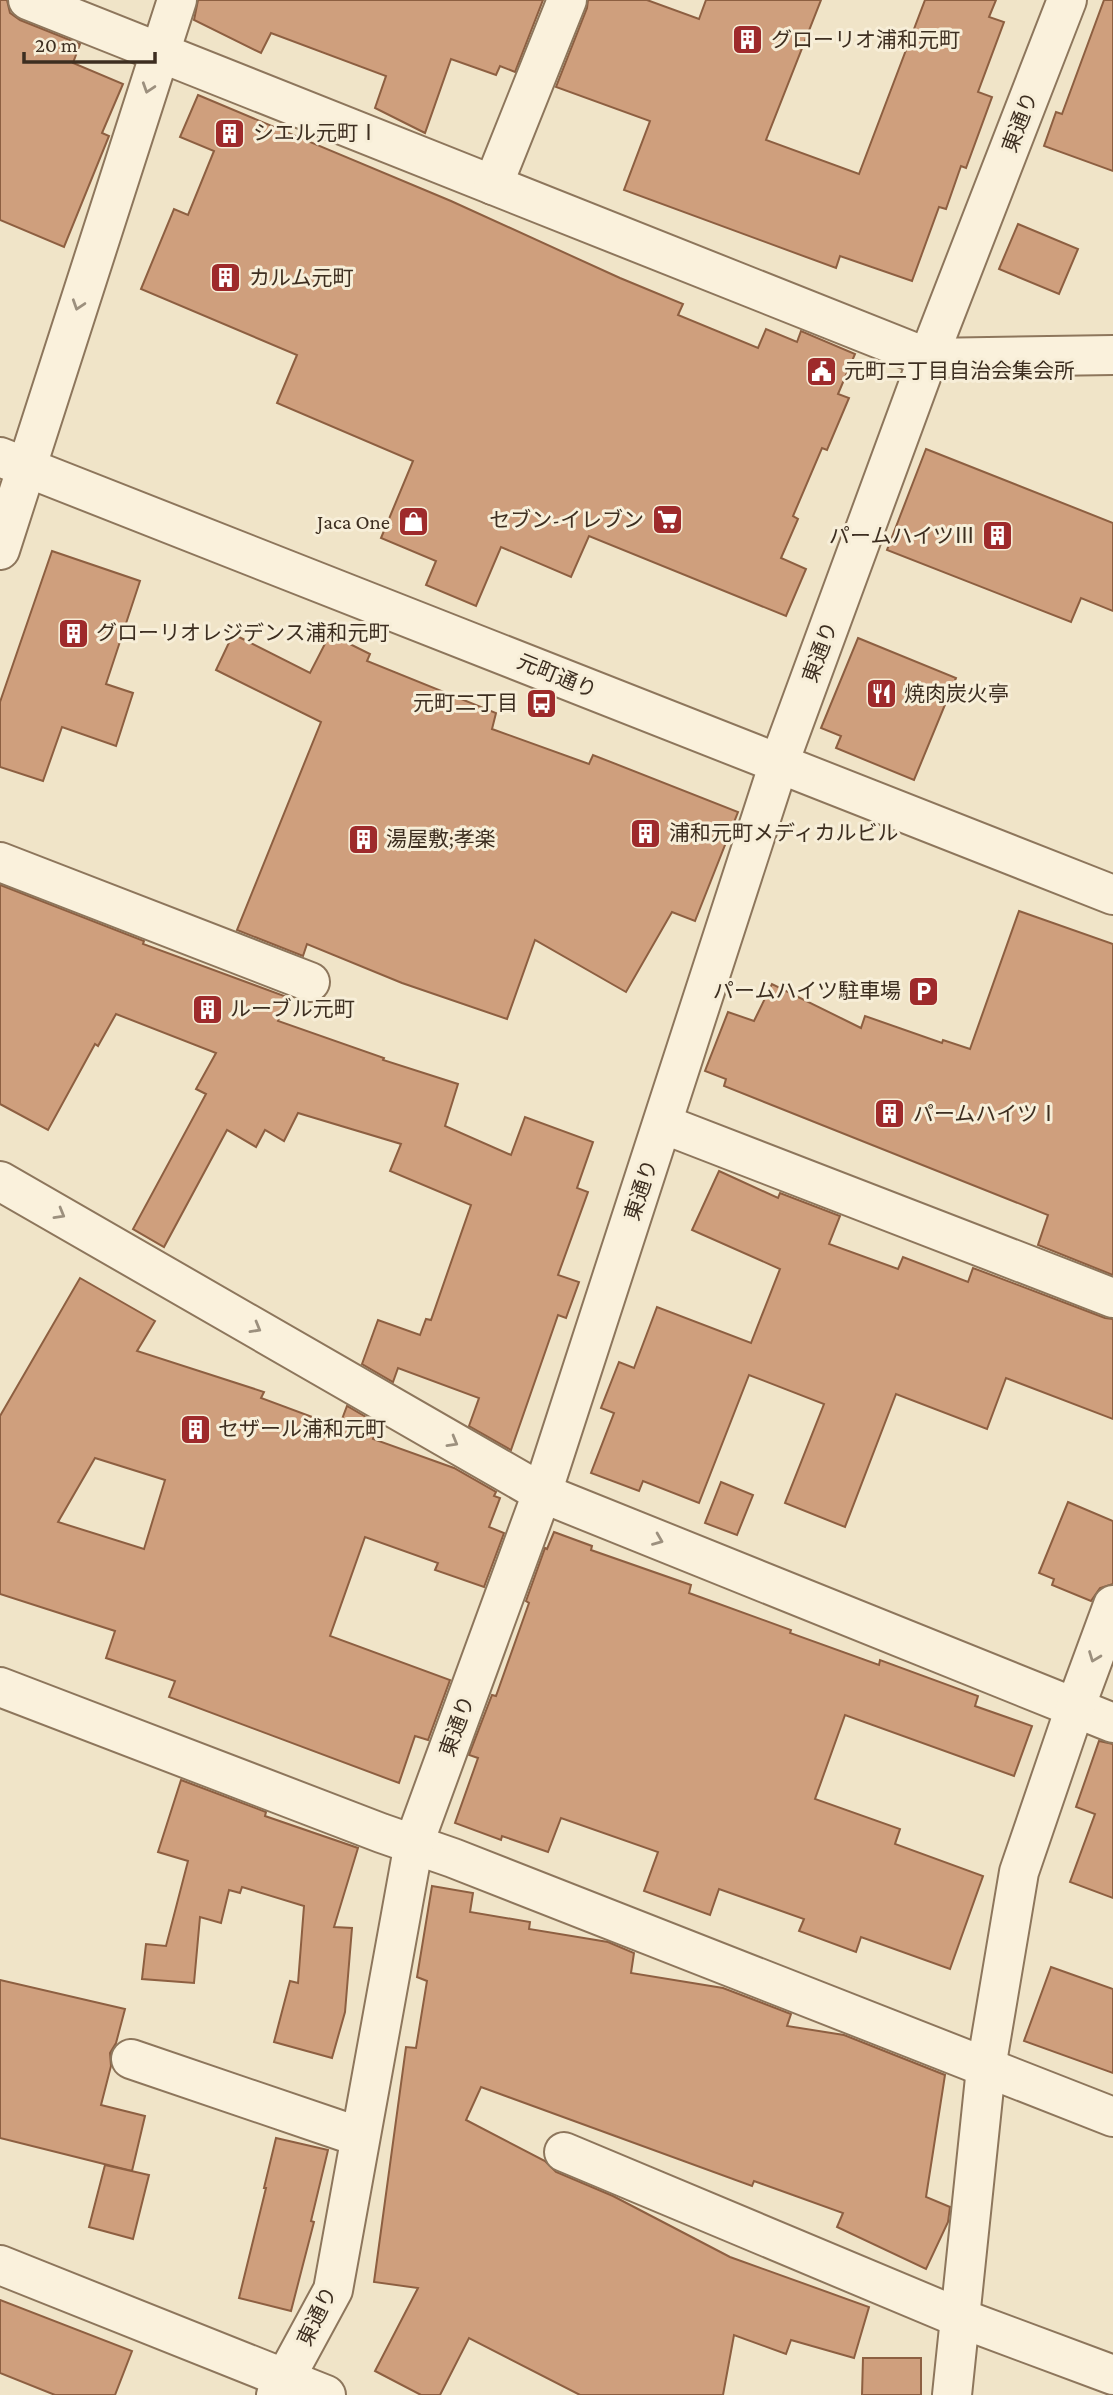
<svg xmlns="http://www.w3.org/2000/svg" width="1113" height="2395" viewBox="0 0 1113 2395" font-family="'Crimson Pro','Noto Sans JP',serif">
	<rect width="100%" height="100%" fill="#f0e4c8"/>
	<!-- building -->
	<g fill="#cf9f7d" stroke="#8d5f41" stroke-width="2" fill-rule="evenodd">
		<polygon points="0,0 7,0 10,13 20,20 80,44 73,63 123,84 102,133 109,136 64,247 0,220"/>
		<polygon points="198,0 543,0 515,72 500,66 496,75 451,59 425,133 375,108 386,76 271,33 261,53 194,20"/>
		<polygon points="588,0 647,0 699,19 706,0 821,0 766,140 859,174 925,0 996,0 989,17 1004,22 978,92 992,97 966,168 961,166 946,209 939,207 912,281 840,256 836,268 624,190 650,121 556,87 587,8"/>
		<polygon points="1104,0 1113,0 1113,171 1044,146 1056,112 1062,114"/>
		<polygon points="198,95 451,201 620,278 683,304 678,315 758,348 766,329 797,342 801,331 855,354 838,394 849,398 827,450 822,448 793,516 798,519 781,558 806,569 786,616 589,536 571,577 501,547 476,606 426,585 436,561 381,538 413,461 277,403 297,355 141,289 174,209 188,215 214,151 180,137"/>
		<polygon points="1018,224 1078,249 1059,294 999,269"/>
		<polygon points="926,449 1113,523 1113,611 1081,598 1071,622 887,550"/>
		<polygon points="52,551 140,581 106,684 133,693 116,746 62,727 43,781 0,767 0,702"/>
		<polygon points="233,634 310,673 330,634 370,654 367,661 496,713 492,729 589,764 593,755 738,812 695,921 672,912 626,992 535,940 507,1019 402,983 307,944 303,956 237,930 321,722 216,670"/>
		<polygon points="858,638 956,678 914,780 836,748 841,736 821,728"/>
		<polygon points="0,885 144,941 143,944 287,997 278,1021 384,1058 383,1060 458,1084 445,1126 511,1155 525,1117 593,1142 577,1188 588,1192 558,1275 579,1282 566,1318 558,1315 511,1450 469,1426 479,1398 398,1368 393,1382 362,1364 378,1320 420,1335 426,1319 431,1320 471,1205 390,1171 401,1144 298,1113 284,1141 265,1130 256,1147 227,1130 164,1247 133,1229 206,1094 196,1089 216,1053 116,1014 98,1046 95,1044 48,1130 0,1104"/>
		<polygon points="1019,911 1113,944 1113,1275 1038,1245 1048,1215 724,1086 726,1079 705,1071 728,1012 754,1021 772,984 861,1028 865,1016 942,1043 943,1040 970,1049"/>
		<polygon points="719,1171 778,1198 780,1193 840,1216 829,1244 898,1269 903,1257 968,1282 973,1268 1105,1318 1113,1319 1113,1419 1006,1378 987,1429 896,1394 845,1527 785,1503 824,1404 749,1375 699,1503 643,1481 639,1491 591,1473 614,1413 601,1408 619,1362 634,1368 657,1307 751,1343 780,1269 692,1230"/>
		<path d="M80 1278 155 1321 137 1351 264 1392 261 1398 339 1427 347 1406 378 1424 373 1439 454 1468 496 1492 494 1496 500 1498 489 1527 504 1533 484 1587 435 1570 438 1563 365 1537 330 1636 450 1680 428 1740 415 1736 399 1783 169 1697 175 1681 106 1658 115 1631 0 1594V1416ZM95 1458 165 1480 144 1549 58 1522Z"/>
		<polygon points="721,1482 753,1495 737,1535 705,1523"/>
		<polygon points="1068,1502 1113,1521 1113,1584 1100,1588 1091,1601 1052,1585 1054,1579 1039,1573"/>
		<polygon points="554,1532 592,1546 591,1550 691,1585 689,1593 791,1630 790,1633 879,1665 880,1660 978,1696 975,1706 1032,1726 1014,1776 845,1715 815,1799 900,1829 895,1844 983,1876 950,1969 861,1937 856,1952 799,1931 804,1919 719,1889 710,1915 644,1891 658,1852 561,1818 548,1852 502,1836 501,1840 455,1823 478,1758 469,1755 492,1695 496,1696 529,1603 526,1601 545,1548 547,1549"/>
		<polygon points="1099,1741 1113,1744 1113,1898 1070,1882 1095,1814 1076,1807"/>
		<polygon points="181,1780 266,1812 265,1816 358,1848 334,1927 352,1928 345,2012 332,2058 274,2042 290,1981 298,1983 304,1906 242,1887 240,1893 229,1890 221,1923 200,1917 194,1983 142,1979 146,1944 166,1946 188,1861 158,1852"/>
		<polygon points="432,1886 473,1893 470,1912 530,1922 529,1929 608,1942 634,1953 631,1973 723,1988 791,2014 787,2026 844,2035 945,2075 926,2197 950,2207 948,2222 926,2269 837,2227 843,2213 754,2181 752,2186 481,2087 466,2120 545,2161 556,2172 613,2196 730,2257 869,2307 854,2358 791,2340 786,2354 734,2335 723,2395 580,2395 469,2338 440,2395 421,2395 375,2371 418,2288 374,2282 406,2047 416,2048 427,1981 417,1977"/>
		<polygon points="1051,1967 1113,1989 1113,2073 1024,2041"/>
		<polygon points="0,1980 125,2009 116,2043 110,2053 111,2066 101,2105 145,2116 132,2171 0,2138"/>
		<polygon points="276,2138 328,2150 311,2221 314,2222 291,2311 239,2298 266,2188 264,2188"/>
		<polygon points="105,2165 149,2175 133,2239 89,2227"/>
		<polygon points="0,2300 132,2351 115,2395 55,2395 0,2373"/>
		<polygon points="863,2358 921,2358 921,2395 862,2395"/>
	</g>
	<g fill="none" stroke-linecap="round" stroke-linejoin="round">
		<defs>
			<g id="minor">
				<polyline points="28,0 928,358 1113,355"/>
				<polyline points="493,185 567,0"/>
				<polyline points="0,457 1113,895"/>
				<polyline points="0,550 177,0"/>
				<polyline points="0,862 310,982"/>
				<polyline points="663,1124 1113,1298"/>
				<polyline points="0,1181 542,1493 1113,1723"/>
				<polyline points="0,1687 381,1833 453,1858 1113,2117"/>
				<polyline points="131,2059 360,2137"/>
				<polyline points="564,2152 960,2318 1113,2375"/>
				<polyline points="0,2265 326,2395"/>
				<polyline points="276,2395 333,2290 414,1843 542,1493 779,763 928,358 1067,0"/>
				<polyline points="952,2395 986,2068 1019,1872 1075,1708 1113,1605"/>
			</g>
		</defs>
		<!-- minor casing -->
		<use href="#minor" stroke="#8d765c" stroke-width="42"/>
		<!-- minor -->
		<use href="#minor" stroke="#faf1dc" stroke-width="38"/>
	</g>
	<!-- one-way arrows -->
	<defs><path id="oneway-chevron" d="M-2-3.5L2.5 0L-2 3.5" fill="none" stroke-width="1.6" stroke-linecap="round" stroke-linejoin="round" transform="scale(1.75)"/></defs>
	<g stroke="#9c907e">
		<use href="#oneway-chevron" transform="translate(148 88) rotate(108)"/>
		<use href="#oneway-chevron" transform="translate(78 305) rotate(108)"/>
		<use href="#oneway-chevron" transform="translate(60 1214) rotate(30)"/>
		<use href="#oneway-chevron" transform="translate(256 1328) rotate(30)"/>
		<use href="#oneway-chevron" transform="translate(453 1442) rotate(30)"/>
		<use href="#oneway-chevron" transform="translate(658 1540) rotate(22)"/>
		<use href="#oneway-chevron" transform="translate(1094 1657) rotate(111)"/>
	</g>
	<!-- icons -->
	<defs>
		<symbol id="building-square" viewBox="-11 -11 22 22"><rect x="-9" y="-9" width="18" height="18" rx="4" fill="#9e2a2b" stroke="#f7eed8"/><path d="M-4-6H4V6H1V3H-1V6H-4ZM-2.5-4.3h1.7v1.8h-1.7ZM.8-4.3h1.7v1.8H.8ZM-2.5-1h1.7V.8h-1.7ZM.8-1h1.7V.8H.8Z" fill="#fff"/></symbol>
		<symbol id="civic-square" viewBox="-11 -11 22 22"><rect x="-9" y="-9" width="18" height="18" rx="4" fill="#9e2a2b" stroke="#f7eed8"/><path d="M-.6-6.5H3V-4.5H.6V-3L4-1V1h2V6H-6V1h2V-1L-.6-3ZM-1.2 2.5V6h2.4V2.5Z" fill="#fff"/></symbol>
		<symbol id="supermarket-square" viewBox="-11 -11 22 22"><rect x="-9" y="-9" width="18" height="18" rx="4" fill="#9e2a2b" stroke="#f7eed8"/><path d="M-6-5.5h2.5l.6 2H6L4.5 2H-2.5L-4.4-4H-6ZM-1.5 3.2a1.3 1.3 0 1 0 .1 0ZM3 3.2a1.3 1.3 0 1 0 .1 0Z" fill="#fff"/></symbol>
		<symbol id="shop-square" viewBox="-11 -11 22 22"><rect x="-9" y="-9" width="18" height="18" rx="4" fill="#9e2a2b" stroke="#f7eed8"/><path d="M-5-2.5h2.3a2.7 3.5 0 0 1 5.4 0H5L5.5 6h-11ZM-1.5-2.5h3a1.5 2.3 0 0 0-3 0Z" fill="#fff"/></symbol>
		<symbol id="restaurant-square" viewBox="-11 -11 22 22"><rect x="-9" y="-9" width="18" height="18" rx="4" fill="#9e2a2b" stroke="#f7eed8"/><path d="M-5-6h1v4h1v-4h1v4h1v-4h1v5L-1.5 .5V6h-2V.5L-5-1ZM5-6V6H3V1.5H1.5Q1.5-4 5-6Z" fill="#fff"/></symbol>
		<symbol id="bus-square" viewBox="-11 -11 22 22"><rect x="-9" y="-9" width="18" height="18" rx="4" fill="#9e2a2b" stroke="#f7eed8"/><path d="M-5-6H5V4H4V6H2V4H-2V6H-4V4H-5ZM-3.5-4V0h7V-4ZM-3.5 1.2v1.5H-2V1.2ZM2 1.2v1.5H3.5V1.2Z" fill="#fff"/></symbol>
		<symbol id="parking-square" viewBox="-11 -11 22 22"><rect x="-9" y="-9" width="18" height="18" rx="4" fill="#9e2a2b" stroke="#f7eed8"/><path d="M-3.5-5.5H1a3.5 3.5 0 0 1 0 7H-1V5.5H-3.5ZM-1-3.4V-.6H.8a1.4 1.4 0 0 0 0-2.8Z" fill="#fff"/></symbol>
	</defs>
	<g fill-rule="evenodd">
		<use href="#building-square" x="730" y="22" width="35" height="35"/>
		<use href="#building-square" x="212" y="116" width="35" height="35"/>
		<use href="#building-square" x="208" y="260" width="35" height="35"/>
		<use href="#civic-square" x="804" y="354" width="35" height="35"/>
		<use href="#supermarket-square" x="650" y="502" width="35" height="35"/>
		<use href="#shop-square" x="396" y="504" width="35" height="35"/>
		<use href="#building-square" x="980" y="518" width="35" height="35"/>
		<use href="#building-square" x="56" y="616" width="35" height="35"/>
		<use href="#restaurant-square" x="864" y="676" width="35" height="35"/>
		<use href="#bus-square" x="524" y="686" width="35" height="35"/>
		<use href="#building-square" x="628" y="816" width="35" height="35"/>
		<use href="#building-square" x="346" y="822" width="35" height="35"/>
		<use href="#parking-square" x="906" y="974" width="35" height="35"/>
		<use href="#building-square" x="190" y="992" width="35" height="35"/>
		<use href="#building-square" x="872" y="1096" width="35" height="35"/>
		<use href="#building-square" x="178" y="1412" width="35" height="35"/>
	</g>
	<g text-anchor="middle" stroke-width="6" stroke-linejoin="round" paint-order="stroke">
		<!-- poi labels -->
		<g font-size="21" fill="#3d2e20" stroke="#f7eed8" text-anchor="start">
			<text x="771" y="47">グローリオ浦和元町</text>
			<text x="253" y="140">シエル元町Ⅰ</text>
			<text x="249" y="285">カルム元町</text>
			<text x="844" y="378">元町二丁目自治会集会所</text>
			<text x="644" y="527" text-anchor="end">セブン-イレブン</text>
			<text x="390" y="529" text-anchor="end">Jaca One</text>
			<text x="975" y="543" text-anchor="end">パームハイツⅢ</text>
			<text x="96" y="640">グローリオレジデンス浦和元町</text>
			<text x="904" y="701">焼肉炭火亭</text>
			<text x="518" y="710" text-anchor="end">元町二丁目</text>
			<text x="669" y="840">浦和元町メディカルビル</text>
			<text x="386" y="846">湯屋敷;孝楽</text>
			<text x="901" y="998" text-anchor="end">パームハイツ駐車場</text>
			<text x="230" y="1016">ルーブル元町</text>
			<text x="913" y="1121">パームハイツⅠ</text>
			<text x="218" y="1436">セザール浦和元町</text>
		</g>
		<!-- street labels -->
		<g font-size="21" fill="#3d2e20" stroke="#f7eed8">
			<text transform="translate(1020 122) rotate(-69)" y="7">東通り</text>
			<text transform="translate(820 652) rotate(-70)" y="7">東通り</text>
			<text transform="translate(557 676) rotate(22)" y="7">元町通り</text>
			<text transform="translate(641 1190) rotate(-72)" y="7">東通り</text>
			<text transform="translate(457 1726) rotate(-70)" y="7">東通り</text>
			<text transform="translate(317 2316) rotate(-64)" y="7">東通り</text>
		</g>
	</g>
	<!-- scale -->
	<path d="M24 52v10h131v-10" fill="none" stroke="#3d2e20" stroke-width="3.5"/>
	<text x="35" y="52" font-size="21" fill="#3d2e20" stroke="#f7eed8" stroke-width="5" paint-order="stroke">20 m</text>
</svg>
